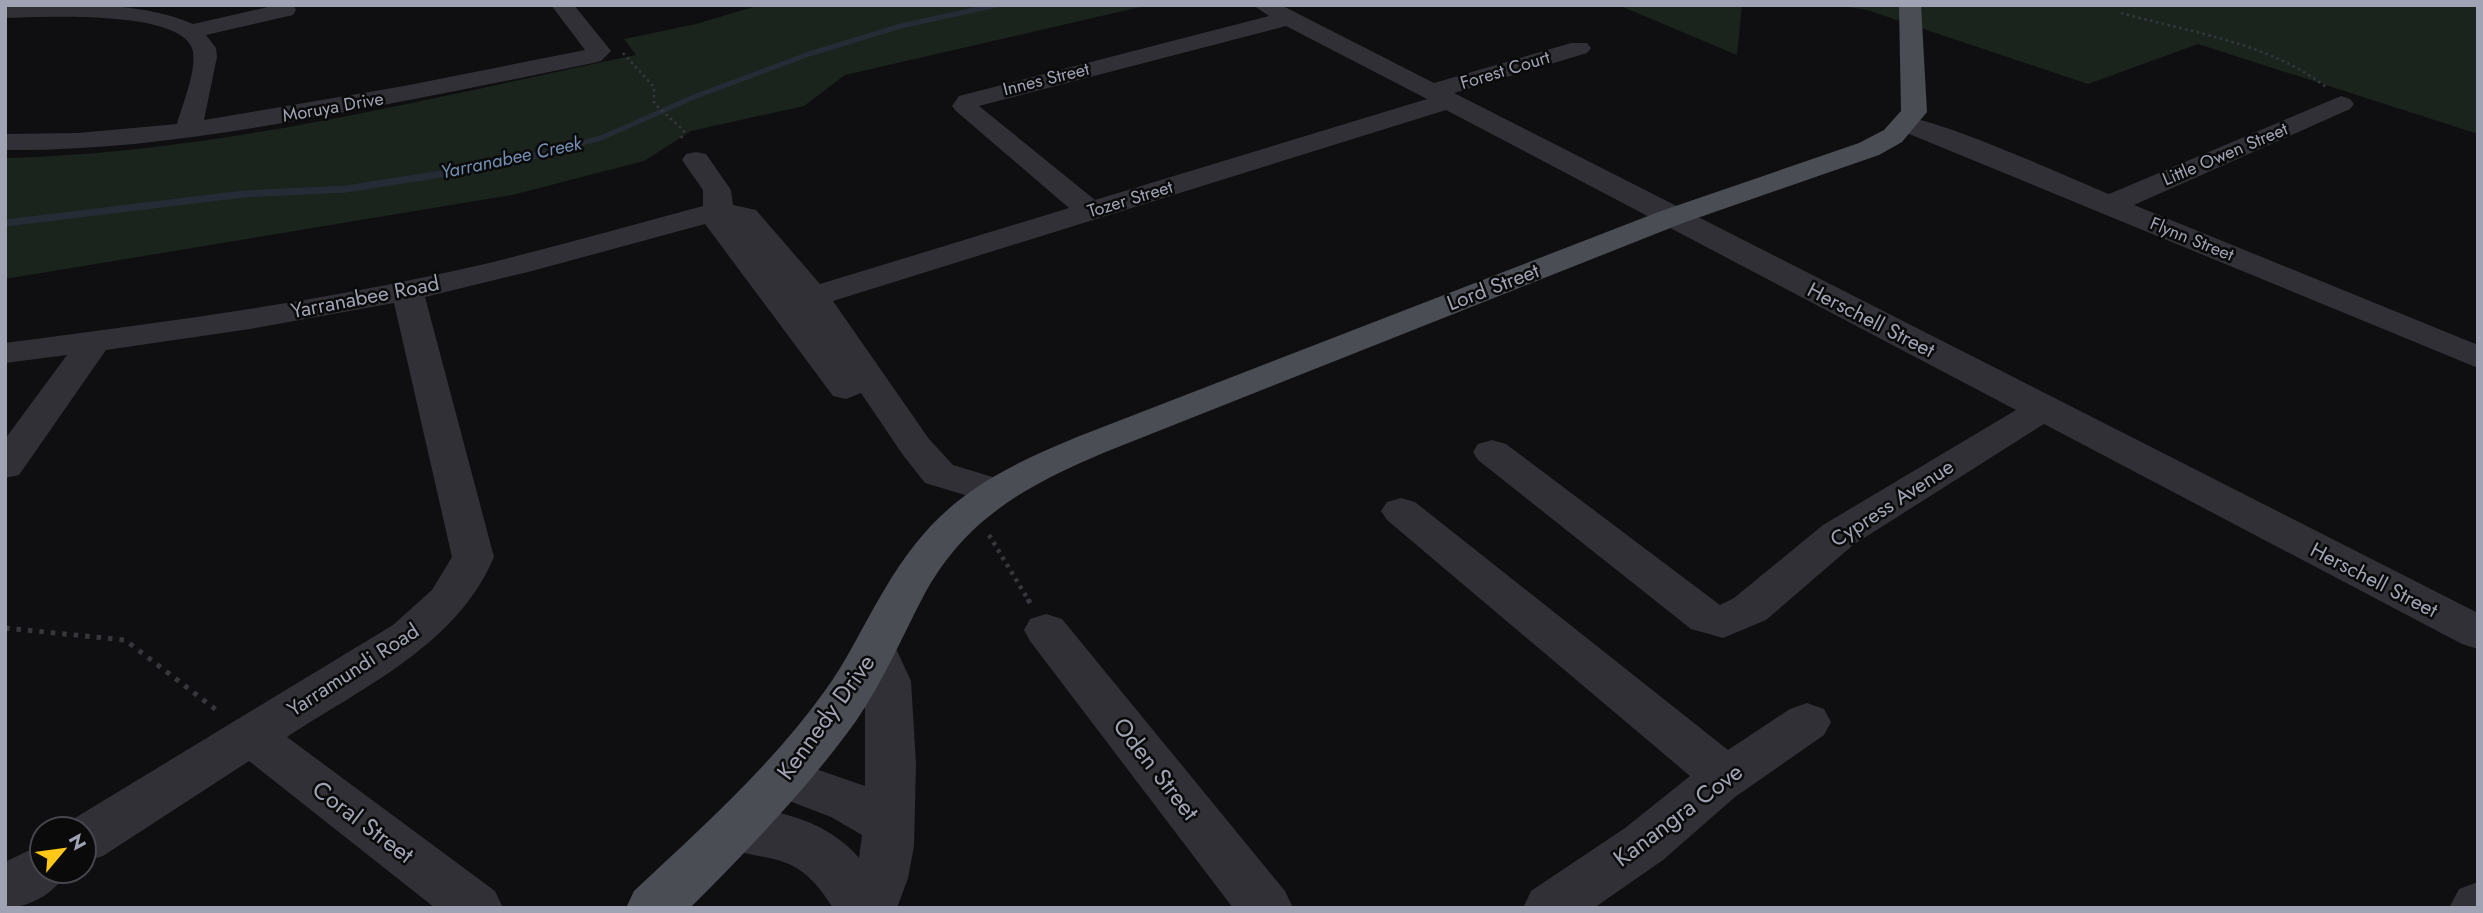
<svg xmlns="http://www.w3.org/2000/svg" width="2483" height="913" viewBox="0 0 2483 913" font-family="Jost,sans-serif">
	<rect width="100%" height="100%" fill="#0f0f11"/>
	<!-- green -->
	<g fill="#1b231d">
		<path d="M760 5H1149L845 75 804 106 691 131 644 161 512 195 5 279V158C218 153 428 98 636 55L624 39 696 24Z"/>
		<polygon points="1618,5 1742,5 1737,55"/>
		<polygon points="1836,5 2478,5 2478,134 2198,44 2088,84 1867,10"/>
	</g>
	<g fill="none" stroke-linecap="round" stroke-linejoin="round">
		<!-- stream-far1 -->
		<polyline stroke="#252c35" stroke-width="5" points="530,157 601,138 694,97 809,54 901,26 997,5"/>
		<!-- stream -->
		<polyline stroke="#252c35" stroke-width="7" points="5,223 244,194 346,189 467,170 538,155"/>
		<!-- path-far2 -->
		<g stroke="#36373d" stroke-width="2.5" stroke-dasharray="2.5 3.5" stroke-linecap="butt">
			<path d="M2121 13C2189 32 2271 43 2327 88"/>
			<polyline points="623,53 654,87 654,102 657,106 684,131 681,139"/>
		</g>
		<!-- path-far1 -->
		<polyline stroke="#36373d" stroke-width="4.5" stroke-dasharray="3.5 5" stroke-linecap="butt" points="989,535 1029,601"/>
		<!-- path -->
		<g stroke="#36373d" stroke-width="5" stroke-dasharray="4.5 7" stroke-linecap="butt">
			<polyline points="1028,599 1031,605"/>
			<polyline points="5,628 125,640 219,712"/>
		</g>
		<!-- minor -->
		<g fill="#303036" fill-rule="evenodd">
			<path d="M5 5C66 5 137 0 193 24L277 5H293L296 10 293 15 206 35 216 48 217 57 204 120 404 86 585 50 551 5H574L611 51 601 61 593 63C496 83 398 103 301 120 201 137 107 151 5 150V134L78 133 177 124C182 105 200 64 191 46 173 10 41 17 5 18Z"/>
			<path d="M1253 5H1281L1434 83 1571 43H1587L1591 48 1587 53 1454 93 2478 613V649L2462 644 2044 424 1853 545 1766 620 1723 638 1691 629 1478 460 1473 452 1478 444 1492 440 1506 444 1720 605 1734 598 1823 525 2016 410 1446 110 833 301 929 439 953 465 1009 482 1015 491 1009 500 995 504 925 483 903 455 861 393 846 399 833 396 705 224 532 271 425 297 494 557C457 645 363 687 287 737L495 891 503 908H435L249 761 103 856 84 862V829H63L65 824 393 625 432 590 452 557 394 303 250 329 106 350 19 475 5 478V439L67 355 5 363V343C147 324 291 306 430 276 522 257 613 230 703 206V190L682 160 686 154 696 152 706 154 731 190 733 205 756 210 820 284 1069 208 956 111 952 106 959 96 1269 16ZM1286 26 1427 99 1095 200 979 106Z"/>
			<path d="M2341 96 2350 99 2354 104 2350 109 2134 205 2478 345V368L1897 129 1893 123 1897 117C1924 111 2074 180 2109 194Z"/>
			<polygon points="1401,498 1415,502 1728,750 1790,709 1807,703 1824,709 1831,722 1824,735 1735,797 1663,860 1594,908 1523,908 1531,891 1625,828 1690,776 1387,520 1381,511 1387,502"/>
			<polygon points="1046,614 1062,619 1285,891 1293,908 1233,908 1030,641 1024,630 1030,619"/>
			<path d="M875 633 891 638 911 681 916 764 914 846 908 878 897 908H833C795 847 772 865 716 845L708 830 716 815C760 799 829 821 859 858L862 835 831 817 766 792 759 778 766 764 784 758 865 786V681L852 650 859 638Z"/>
			<path d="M42 844V871H67C56 893 29 908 5 908V862Z"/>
			<polygon points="2478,882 2478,908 2449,908 2459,889"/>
		</g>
		<!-- major -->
		<path fill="#4b4d55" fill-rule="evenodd" d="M1899 5H1921L1927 112 1902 142 1879 155 1683 223 1103 453C1026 486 966 518 924 595 902 637 883 682 856 721 807 789 749 849 690 908H626L634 891C700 829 770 767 824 692 847 661 863 625 883 592 934 504 985 475 1077 437L1661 211 1859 143 1884 130 1901 111Z"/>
	</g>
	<g text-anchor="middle" stroke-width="5" stroke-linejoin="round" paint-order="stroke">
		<!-- far-street labels -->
		<g font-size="18" fill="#9fa3b3" stroke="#0a0a0b">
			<text transform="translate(1505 70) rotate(-17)" y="6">Forest Court</text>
			<text transform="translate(1046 79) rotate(-14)" y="6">Innes Street</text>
			<text transform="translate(333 107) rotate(-10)" y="6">Moruya Drive</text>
			<text transform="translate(2225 154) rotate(-23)" y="6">Little Owen Street</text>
			<text transform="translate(1130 199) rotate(-17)" y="6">Tozer Street</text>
			<text transform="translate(2192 239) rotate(22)" y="6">Flynn Street</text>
		</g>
		<!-- far-water labels -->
		<g font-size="19" font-style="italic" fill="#728eb2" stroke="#0a0a0b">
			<text transform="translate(511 157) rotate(-12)" y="7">Yarranabee Creek</text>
		</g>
		<!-- street labels -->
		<g font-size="21" fill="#9fa3b3" stroke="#0a0a0b">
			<text transform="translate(1493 287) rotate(-21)" y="7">Lord Street</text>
			<text transform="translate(365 297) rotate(-11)" y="7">Yarranabee Road</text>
			<text transform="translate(1871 320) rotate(27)" y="7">Herschell Street</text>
			<text transform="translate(1892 503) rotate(-33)" y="7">Cypress Avenue</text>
			<text transform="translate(2374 580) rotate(27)" y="7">Herschell Street</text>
			<text transform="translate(353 670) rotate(-33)" y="7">Yarramundi Road</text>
		</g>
		<!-- near-street labels -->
		<g font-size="24" fill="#9fa3b3" stroke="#0a0a0b">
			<text transform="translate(826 717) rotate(-54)" y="8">Kennedy Drive</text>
			<text transform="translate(1156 769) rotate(52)" y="8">Oden Street</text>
			<text transform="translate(1678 815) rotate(-37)" y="8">Kanangra Cove</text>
			<text transform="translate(363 822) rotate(37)" y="8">Coral Street</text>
		</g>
	</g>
	<!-- border -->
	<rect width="2483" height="913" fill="none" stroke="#9fa3b3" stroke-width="14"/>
	<!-- north arrow -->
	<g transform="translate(63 850) rotate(61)"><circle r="33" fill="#0a0a0b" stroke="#46474e" stroke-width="2"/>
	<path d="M0-5L12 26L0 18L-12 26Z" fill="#ffc718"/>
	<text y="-10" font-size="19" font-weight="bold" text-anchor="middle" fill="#9fa3b3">N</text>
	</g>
</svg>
